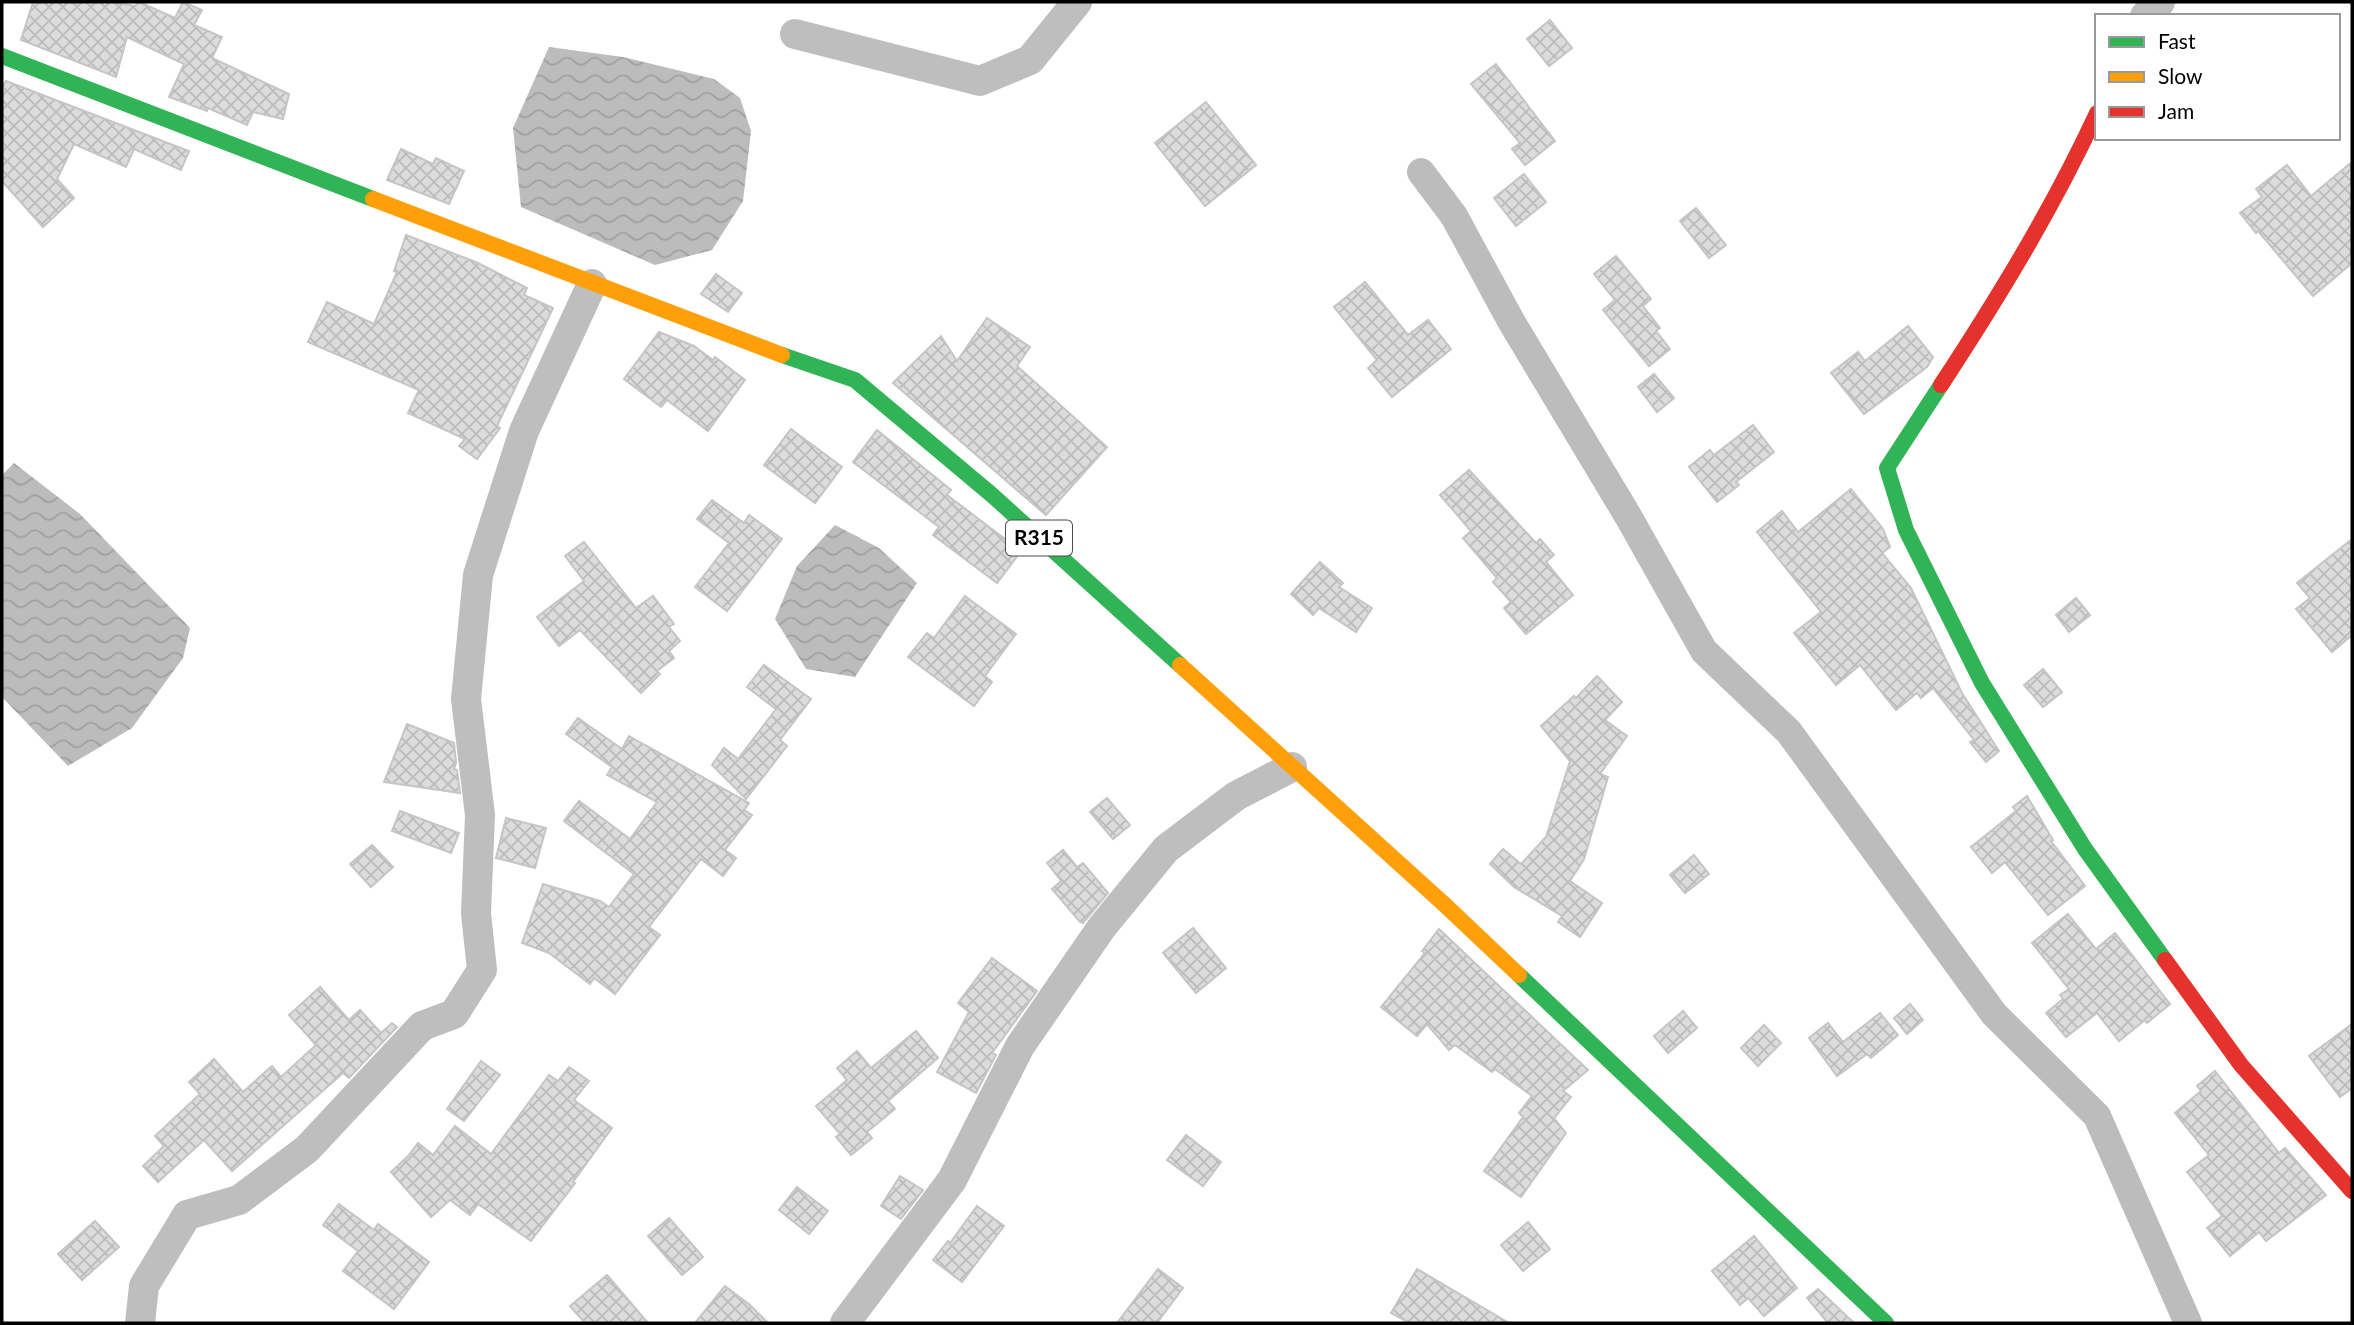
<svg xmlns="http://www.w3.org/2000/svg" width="2354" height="1325" viewBox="0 0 2354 1325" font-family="Lato,sans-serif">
	<defs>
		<pattern id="water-waves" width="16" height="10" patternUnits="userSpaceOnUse" patternTransform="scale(1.75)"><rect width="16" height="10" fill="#bcbcbc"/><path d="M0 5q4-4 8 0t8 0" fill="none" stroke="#a0a0a0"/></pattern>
		<pattern id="building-cross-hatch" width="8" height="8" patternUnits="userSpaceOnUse" patternTransform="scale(1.75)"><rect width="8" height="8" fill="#dcdcdc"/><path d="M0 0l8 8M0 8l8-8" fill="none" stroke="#bbb"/></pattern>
	</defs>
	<rect width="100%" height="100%" fill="#fff"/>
	<!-- water -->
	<g fill="url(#water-waves)">
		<polygon points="549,47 623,57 714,79 740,98 751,131 743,201 712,250 655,265 521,207 513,128"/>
		<polygon points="14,463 80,514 190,628 183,658 132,728 68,766 2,697 2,475"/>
		<polygon points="835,525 879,548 917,583 855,677 806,669 775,619 797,566"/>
	</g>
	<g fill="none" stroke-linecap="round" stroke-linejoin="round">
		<!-- canal -->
		<polyline stroke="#bcbcbc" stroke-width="28" points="1421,172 1454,216 1511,321 1628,516 1704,651 1789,732 1994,1014 2097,1116 2188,1323"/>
	</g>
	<!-- building -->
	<g fill="url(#building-cross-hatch)" stroke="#c5c5c5" stroke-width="2">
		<polygon points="33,2 110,2 135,6 139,2 175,18 183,2 202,10 194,25 222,37 212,58 289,94 283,119 253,112 247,125 208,108 207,111 169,97 184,64 127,37 116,77 21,40"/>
		<polygon points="1550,20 1572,48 1549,66 1527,39"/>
		<polygon points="1496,64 1555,141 1525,165 1512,149 1520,143 1471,84"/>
		<polygon points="6,81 189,151 181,170 134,149 126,167 74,144 57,179 74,198 43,227 2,181 2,88"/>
		<polygon points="1206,102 1256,165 1205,206 1155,143"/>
		<polygon points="401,149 433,164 436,158 464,171 449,204 387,180"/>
		<polygon points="2352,162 2352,263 2313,296 2258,231 2256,233 2240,213 2262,197 2256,189 2287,165 2311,196"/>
		<polygon points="1524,174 1546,202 1516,226 1494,198"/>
		<polygon points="1696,208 1726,245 1709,258 1680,221"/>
		<polygon points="406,235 478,263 527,288 524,295 553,308 497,426 500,428 477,459 459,446 465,439 408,413 419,390 308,342 327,302 374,324 397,272 394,271"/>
		<polygon points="1616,256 1651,299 1643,306 1660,328 1656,331 1670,349 1649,366 1603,310 1615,300 1594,274"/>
		<polygon points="716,274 742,293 728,312 701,294"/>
		<polygon points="1365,282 1408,335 1428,320 1451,349 1392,397 1368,368 1377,360 1334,307"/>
		<polygon points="987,318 1030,347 1017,366 1107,447 1046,515 893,383 941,336 957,361"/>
		<polygon points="1908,326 1933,357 1927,367 1864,414 1831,373 1858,352 1865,361"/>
		<polygon points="659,332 694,346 713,360 715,357 745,380 708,431 667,400 661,407 624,379"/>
		<polygon points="1654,374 1674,398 1657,412 1638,387"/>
		<polygon points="1753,425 1774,452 1736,482 1739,485 1717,502 1689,467 1710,450 1714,455"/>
		<polygon points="791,429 842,467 815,503 764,465"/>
		<polygon points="877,430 951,490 947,495 1021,551 997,583 933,535 939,527 853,462"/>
		<polygon points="1469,470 1536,543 1540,539 1554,555 1546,562 1573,595 1526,634 1504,608 1511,602 1493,582 1497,578 1463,538 1471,531 1440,495"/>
		<polygon points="1851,489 1883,529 1890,547 1882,553 1911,588 1962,693 1999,751 1986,762 1970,742 1974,740 1933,688 1921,698 1917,693 1896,710 1860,665 1836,685 1794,633 1821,612 1757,532 1782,511 1798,532"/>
		<polygon points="712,500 744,523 749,515 782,539 727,611 695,587 729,543 697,519"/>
		<polygon points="2352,539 2352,635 2332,652 2296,609 2310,598 2297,583"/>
		<polygon points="584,542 636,608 653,596 674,624 669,627 680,641 669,651 674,658 657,671 660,674 641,693 580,630 559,646 537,617 584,581 565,556"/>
		<polygon points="1320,562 1343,583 1339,587 1372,608 1356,632 1319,608 1313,615 1291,594"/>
		<polygon points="965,596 1016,634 985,676 992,682 974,706 908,657 927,633 934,638"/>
		<polygon points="2076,598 2090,615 2069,632 2056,615"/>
		<polygon points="764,665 811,699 780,740 787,746 746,799 712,765 724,748 738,759 776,709 747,687"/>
		<polygon points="2043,669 2062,692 2043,707 2024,685"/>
		<polygon points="1597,676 1622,702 1605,720 1627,736 1600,774 1608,777 1584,859 1570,881 1602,903 1580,937 1558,922 1562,916 1514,887 1490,864 1503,849 1521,864 1546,837 1570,761 1541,726 1574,696 1576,698"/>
		<polygon points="578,718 622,749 629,736 749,803 744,810 752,815 725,850 736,858 723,876 701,859 649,927 660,935 615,994 594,978 590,984 549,953 522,943 543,884 600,901 609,907 634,874 564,821 579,801 630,839 657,802 607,775 612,767 566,734"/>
		<polygon points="407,724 454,743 456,763 454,769 457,770 460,793 384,782"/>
		<polygon points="2027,796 2053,840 2051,841 2085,886 2048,915 2005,862 1992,873 1971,847 2016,811 2013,807"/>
		<polygon points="1107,798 1130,825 1113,839 1090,812"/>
		<polygon points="400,811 459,833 451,853 392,831"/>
		<polygon points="506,818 546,828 535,868 496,858"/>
		<polygon points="372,845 393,867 371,887 350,864"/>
		<polygon points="1063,850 1077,867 1083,863 1108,893 1083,923 1080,922 1052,889 1061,881 1047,863"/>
		<polygon points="1694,855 1709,874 1685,893 1670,875"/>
		<polygon points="2068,914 2096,949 2115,933 2170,1004 2147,1023 2145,1020 2119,1041 2097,1013 2066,1037 2046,1013 2063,999 2060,995 2069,989 2032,943"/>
		<polygon points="1193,928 1226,968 1196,993 1163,953"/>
		<polygon points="1439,929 1588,1070 1563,1091 1571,1097 1554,1118 1566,1133 1521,1197 1484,1171 1523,1117 1519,1113 1532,1096 1495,1069 1492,1072 1455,1045 1449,1050 1427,1024 1417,1036 1381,1007 1425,953 1422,951"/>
		<polygon points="992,958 1037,991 992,1053 996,1055 976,1093 937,1072 969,1012 958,1003"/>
		<polygon points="320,987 349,1020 360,1010 381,1033 392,1023 397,1027 349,1078 343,1073 232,1171 204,1140 158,1182 143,1166 164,1146 155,1136 200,1094 189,1082 214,1059 243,1092 272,1066 281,1077 316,1045 289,1015"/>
		<polygon points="1910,1004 1923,1020 1907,1034 1894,1018"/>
		<polygon points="1683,1011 1697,1028 1668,1053 1654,1036"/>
		<polygon points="1880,1013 1898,1035 1871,1058 1867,1054 1837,1076 1809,1038 1828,1023 1843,1042"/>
		<polygon points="2352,1024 2352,1088 2340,1097 2309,1056"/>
		<polygon points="1764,1025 1781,1043 1758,1066 1741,1048"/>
		<polygon points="916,1031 938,1058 888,1101 895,1109 867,1132 872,1138 851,1155 836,1137 840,1134 816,1106 847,1080 837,1068 857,1051 871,1068"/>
		<polygon points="481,1061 500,1075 464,1121 447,1109"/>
		<polygon points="569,1067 589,1081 574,1100 612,1128 573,1182 575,1183 531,1241 478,1204 470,1215 450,1200 431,1217 391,1172 409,1155 418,1143 433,1155 455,1126 491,1154 549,1075 558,1081"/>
		<polygon points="2215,1071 2279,1153 2285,1148 2326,1195 2266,1241 2259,1232 2230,1256 2207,1228 2222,1216 2187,1172 2209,1155 2175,1113 2201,1091 2197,1086"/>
		<polygon points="1186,1135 1221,1162 1203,1186 1167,1160"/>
		<polygon points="900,1176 923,1190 901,1219 881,1206"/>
		<polygon points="797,1187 828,1211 809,1234 779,1210"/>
		<polygon points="339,1204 374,1230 378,1224 429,1262 394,1309 343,1271 358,1251 323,1225"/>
		<polygon points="977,1206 1004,1226 962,1282 933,1260 948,1241 950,1243"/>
		<polygon points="669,1218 703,1257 682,1275 648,1236"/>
		<polygon points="95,1221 119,1247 82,1280 58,1254"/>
		<polygon points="1528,1222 1550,1249 1523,1271 1501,1245"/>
		<polygon points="1754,1236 1797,1288 1764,1316 1748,1298 1740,1305 1712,1271"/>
		<polygon points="1158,1269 1183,1288 1157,1323 1117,1323"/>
		<polygon points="1417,1269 1509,1323 1410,1323 1391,1313"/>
		<polygon points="607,1275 648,1323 585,1323 570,1306"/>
		<polygon points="725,1286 750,1305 768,1323 695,1323"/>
		<polygon points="1818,1289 1854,1323 1828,1323 1807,1298"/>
	</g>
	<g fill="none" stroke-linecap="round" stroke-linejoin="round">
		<!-- street -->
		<g stroke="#bebebe" stroke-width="30">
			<polyline points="2145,16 2160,2"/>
			<polyline points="795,34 980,81 1030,60 1077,2"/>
			<polyline points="140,1323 144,1286 187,1215 239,1200 307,1149 422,1026 454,1014 482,970 476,913 480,815 466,699 478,575 524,431 592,284"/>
			<polyline points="845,1323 952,1180 1020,1046 1102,927 1166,849 1236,796 1292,767"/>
		</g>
		<!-- fast -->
		<g stroke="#30b455" stroke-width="16">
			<polyline points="2,56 373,199"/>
			<polyline points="782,355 855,380 992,495 1180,665"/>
			<polyline points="1941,385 1887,468 1906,530 1982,683 2085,849 2165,960"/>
			<polyline points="1519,975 1886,1323"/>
		</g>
		<!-- slow -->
		<g stroke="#ff9f0a" stroke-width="16">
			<polyline points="373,199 782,355"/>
			<polyline points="1180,665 1445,905 1519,975"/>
		</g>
		<!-- jam -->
		<g stroke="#e5322d" stroke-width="16">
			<path d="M1941 385C1998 298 2053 208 2097 113"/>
			<polyline points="2165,960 2241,1065 2352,1191"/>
		</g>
	</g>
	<g text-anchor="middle" stroke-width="7" stroke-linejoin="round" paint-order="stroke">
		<!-- shield labels -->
		<rect fill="#fff" stroke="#4c4c4c" stroke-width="2" x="1006" y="520.5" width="66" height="35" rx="5"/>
		<g font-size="21" font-weight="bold" fill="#000">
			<text x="1039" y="545">R315</text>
		</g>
	</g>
	<!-- border -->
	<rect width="2354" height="1325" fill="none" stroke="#000000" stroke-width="7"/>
	<!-- legend -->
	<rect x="2095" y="14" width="245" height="126" fill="#ffffff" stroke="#999999" stroke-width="2"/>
	<rect x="2109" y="37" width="35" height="10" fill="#30b455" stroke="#999999" stroke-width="2"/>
	<text x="2158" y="49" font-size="21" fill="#000000">Fast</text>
	<rect x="2109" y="72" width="35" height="10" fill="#ff9f0a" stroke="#999999" stroke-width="2"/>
	<text x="2158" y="84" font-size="21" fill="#000000">Slow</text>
	<rect x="2109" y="107" width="35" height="10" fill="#e5322d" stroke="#999999" stroke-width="2"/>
	<text x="2158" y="119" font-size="21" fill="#000000">Jam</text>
</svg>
